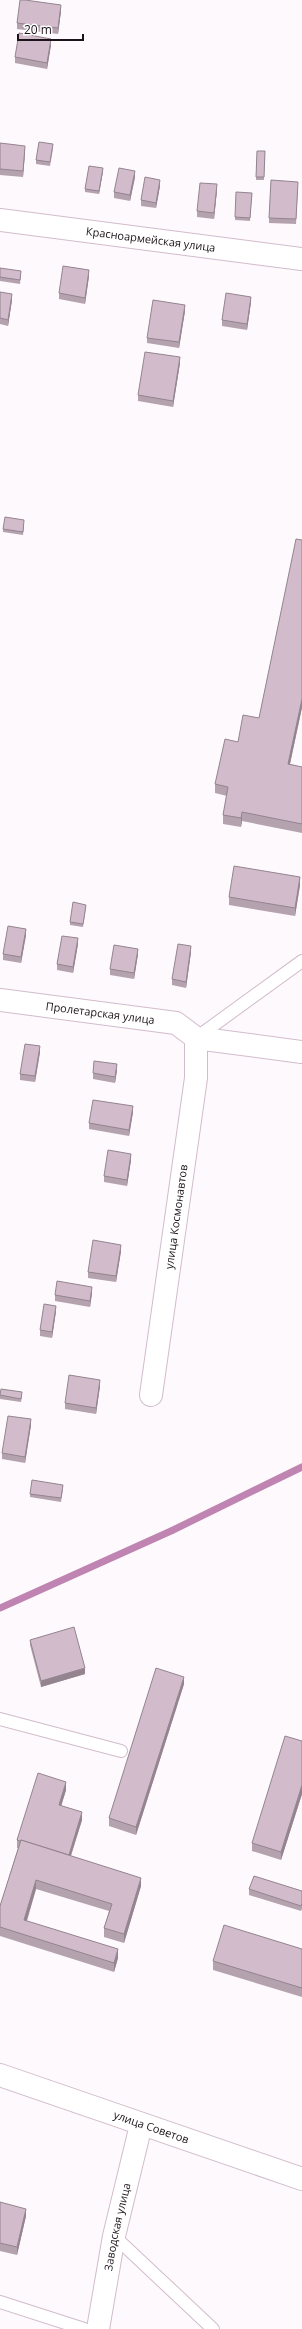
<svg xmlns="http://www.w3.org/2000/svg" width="302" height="2329" viewBox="0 0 302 2329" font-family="'Open Sans',sans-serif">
	<rect width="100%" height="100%" fill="#fef9fc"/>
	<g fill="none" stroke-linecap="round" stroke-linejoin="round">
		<!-- stream -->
		<polyline stroke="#bf84b1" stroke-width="7" points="0,1608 171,1531 302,1467"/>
		<defs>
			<g id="lane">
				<polyline points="196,1038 302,961"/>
				<polyline points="0,1719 121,1751"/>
				<polyline points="114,2236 213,2329"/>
				<polyline points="0,2302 84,2329"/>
			</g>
			<g id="street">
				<path id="s1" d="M0 220 302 259"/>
				<path id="s2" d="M0 1000 176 1023 196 1038 302 1052"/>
				<path id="s3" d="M151 1395 196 1078V1038"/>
				<path id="s4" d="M98 2329 114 2236 141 2125"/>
			</g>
			<g id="secondary">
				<path id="s5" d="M0 2075 302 2179"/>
			</g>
		</defs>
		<!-- lane casing -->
		<use href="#lane" stroke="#d2bccc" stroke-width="14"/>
		<!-- street casing -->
		<use href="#street" stroke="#d2bccc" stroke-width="24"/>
		<!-- secondary casing -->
		<use href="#secondary" stroke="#d2bccc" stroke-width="24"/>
		<!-- lane -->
		<use href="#lane" stroke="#fff" stroke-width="12"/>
		<!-- street -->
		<use href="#street" stroke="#fff" stroke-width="22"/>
		<!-- secondary -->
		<use href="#secondary" stroke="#fff" stroke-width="22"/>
	</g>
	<!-- wall -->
	<g fill="#b5a2af">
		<polygon points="61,11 58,34 17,29 17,23"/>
		<polygon points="51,45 47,69 15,63 15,57"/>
		<polygon points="0,143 25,152 23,177 0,175"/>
		<polygon points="53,148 50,166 36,164 36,160"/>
		<polygon points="257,151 265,151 264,180 256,180"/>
		<polygon points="103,171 99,194 85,192 85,189"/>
		<polygon points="135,177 130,201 114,198 114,192"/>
		<polygon points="160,186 156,208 141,206 141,200"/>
		<polygon points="298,187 296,224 269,223 269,218"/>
		<polygon points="217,190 214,219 197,217 197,211"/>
		<polygon points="252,193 250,221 235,220 235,217"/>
		<polygon points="0,268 21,275 20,284 0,281"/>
		<polygon points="89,276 85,304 59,299 59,293"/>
		<polygon points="0,292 12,300 8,326 0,324"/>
		<polygon points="251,302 247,330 222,326 222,320"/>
		<polygon points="185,311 179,348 147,343 147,338"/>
		<polygon points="180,363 173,407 138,401 138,395"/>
		<polygon points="24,524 23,535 3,532 3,529"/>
		<polygon points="302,540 302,708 290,764 302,767 302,833 242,821 241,827 223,824 223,815 227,796 215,793 215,784 238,742 259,718"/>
		<polygon points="300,885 295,916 229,905 229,897"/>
		<polygon points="86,908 83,927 70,925 70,922"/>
		<polygon points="26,935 21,963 3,960 3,954"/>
		<polygon points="78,944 73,973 57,970 57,964"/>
		<polygon points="191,952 186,988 172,985 172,979"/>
		<polygon points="138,954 134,979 110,975 110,969"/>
		<polygon points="40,1052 35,1082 20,1080 20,1074"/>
		<polygon points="117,1070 115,1083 93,1079 93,1073"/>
		<polygon points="133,1112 129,1136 89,1129 89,1123"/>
		<polygon points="131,1160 127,1186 104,1182 104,1176"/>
		<polygon points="121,1251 116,1282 88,1278 88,1272"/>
		<polygon points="92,1293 90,1307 55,1301 55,1295"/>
		<polygon points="56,1311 52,1338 40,1336 40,1330"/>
		<polygon points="100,1386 96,1414 65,1409 65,1403"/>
		<polygon points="0,1395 22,1395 21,1402 0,1399"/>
		<polygon points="31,1425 25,1463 2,1459 2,1453"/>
		<polygon points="63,1489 61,1502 30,1497 30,1494"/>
		<polygon points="30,1640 85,1674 41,1687 30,1645"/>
		<polygon points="184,1684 136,1835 109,1826 109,1818"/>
		<polygon points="302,1741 302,1794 281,1860 252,1851 252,1843"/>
		<polygon points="66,1790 61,1806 82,1820 71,1856 141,1886 124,1943 104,1937 104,1928 109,1911 36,1889 27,1921 118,1958 114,1972 0,1936 0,1906 18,1848 17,1848 17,1840"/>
		<polygon points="249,1889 302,1891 302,1909 301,1911 249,1895"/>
		<polygon points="302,1949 302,1997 213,1970 213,1961"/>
		<polygon points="0,2202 26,2216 17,2255 0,2251"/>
	</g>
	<!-- shaded-wall -->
	<g fill="#93848f">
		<polygon points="61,5 61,11 58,34 58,28"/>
		<polygon points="51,39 51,45 47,69 47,63"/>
		<polygon points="25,146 25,152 23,177 23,171"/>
		<polygon points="103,168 103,171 99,194 99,191"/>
		<polygon points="135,171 135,177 130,201 130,195"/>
		<polygon points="160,180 160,186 156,208 156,203"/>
		<polygon points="217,184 217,190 214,219 214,213"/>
		<polygon points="89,270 89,276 85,304 85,298"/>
		<polygon points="12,294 12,300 8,326 8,320"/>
		<polygon points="251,297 251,302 247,330 247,324"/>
		<polygon points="185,305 185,311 179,348 179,342"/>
		<polygon points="180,357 180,363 173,407 173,401"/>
		<polygon points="302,699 302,707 288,773 288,764"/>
		<polygon points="242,812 242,821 241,827 241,818"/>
		<polygon points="300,877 300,885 295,916 295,908"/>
		<polygon points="26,929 26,935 21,963 21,957"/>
		<polygon points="78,938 78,944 73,973 73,967"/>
		<polygon points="191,946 191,952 186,988 186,982"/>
		<polygon points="138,949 138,954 134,979 134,973"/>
		<polygon points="40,1046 40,1052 35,1082 35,1076"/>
		<polygon points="117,1064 117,1070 115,1083 115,1077"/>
		<polygon points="133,1106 133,1112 129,1136 129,1130"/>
		<polygon points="131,1154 131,1160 127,1186 127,1180"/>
		<polygon points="121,1245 121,1251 116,1282 116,1276"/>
		<polygon points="92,1287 92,1293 90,1307 90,1301"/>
		<polygon points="56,1306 56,1311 52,1338 52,1332"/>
		<polygon points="100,1380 100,1386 96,1414 96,1408"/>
		<polygon points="31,1419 31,1425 25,1463 25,1457"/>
		<polygon points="85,1668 85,1674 41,1687 41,1681"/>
		<polygon points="184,1677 184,1684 136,1835 136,1827"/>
		<polygon points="66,1782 66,1790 59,1813 59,1805"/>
		<polygon points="302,1785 302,1794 281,1860 281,1852"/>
		<polygon points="82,1812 82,1820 68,1864 68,1856"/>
		<polygon points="141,1878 141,1886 124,1943 124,1934"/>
		<polygon points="36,1880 36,1889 24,1929 24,1920"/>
		<polygon points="118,1949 118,1958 114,1972 114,1963"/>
		<polygon points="26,2209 26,2216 17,2255 17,2247"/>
	</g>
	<!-- building -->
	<g fill="#d2bccc" stroke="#93848f">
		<polygon points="20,0 25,0 61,5 58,28 17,23"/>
		<polygon points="19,33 51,39 47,63 15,57"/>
		<polygon points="39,142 53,144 50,162 36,160"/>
		<polygon points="0,143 25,146 23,171 0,169"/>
		<polygon points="257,151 265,151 264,177 256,177"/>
		<polygon points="89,166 103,168 99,191 85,189"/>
		<polygon points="119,168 135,171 130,195 114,192"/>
		<polygon points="145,177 160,180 156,203 141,200"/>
		<polygon points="271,180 298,182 296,219 269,218"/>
		<polygon points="200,183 217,184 214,213 197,211"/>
		<polygon points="236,192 252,193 250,218 235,217"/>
		<polygon points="63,266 89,270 85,298 59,293"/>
		<polygon points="0,268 21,271 20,280 0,277"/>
		<polygon points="0,292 12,294 8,320 0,318"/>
		<polygon points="226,293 251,297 247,324 222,320"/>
		<polygon points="153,300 185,305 179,342 147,338"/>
		<polygon points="145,352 180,357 173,401 138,395"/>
		<polygon points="5,517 24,520 23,532 3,529"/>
		<polygon points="296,539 302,540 302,699 288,764 302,767 302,824 242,812 241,818 223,815 228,787 215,784 225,739 238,742 243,715 259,718"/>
		<polygon points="234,866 300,877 295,908 229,897"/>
		<polygon points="73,902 86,905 83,924 70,922"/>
		<polygon points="8,926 26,929 21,957 3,954"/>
		<polygon points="62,936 78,938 73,967 57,964"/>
		<polygon points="178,944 191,946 186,982 172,979"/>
		<polygon points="114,945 138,949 134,973 110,969"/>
		<polygon points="25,1044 40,1046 35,1076 20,1074"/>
		<polygon points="94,1061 117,1064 115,1077 93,1073"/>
		<polygon points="93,1100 133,1106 129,1130 89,1123"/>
		<polygon points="108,1150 131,1154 127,1180 104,1176"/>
		<polygon points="93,1240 121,1245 116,1276 88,1272"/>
		<polygon points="57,1281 92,1287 90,1301 55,1295"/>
		<polygon points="44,1304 56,1306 52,1332 40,1330"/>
		<polygon points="69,1375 100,1380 96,1408 65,1403"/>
		<polygon points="1,1389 22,1392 21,1399 0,1395"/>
		<polygon points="8,1416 31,1419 25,1457 2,1453"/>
		<polygon points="32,1480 63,1485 61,1498 30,1494"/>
		<polygon points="74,1627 85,1668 41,1681 30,1640"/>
		<polygon points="156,1668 184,1677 136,1827 109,1818"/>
		<polygon points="285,1736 302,1741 302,1785 281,1852 252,1843"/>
		<polygon points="38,1773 66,1782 59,1805 82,1812 69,1855 21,1840 20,1841 17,1840"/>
		<polygon points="21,1840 141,1878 124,1934 104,1928 112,1904 36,1880 24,1920 118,1949 114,1963 0,1927 0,1906"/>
		<polygon points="254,1876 302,1891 302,1903 301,1906 249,1889"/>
		<polygon points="224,1925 302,1949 302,1988 213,1961"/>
		<polygon points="0,2202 26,2209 17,2247 0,2243"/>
	</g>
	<g text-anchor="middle" stroke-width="3" stroke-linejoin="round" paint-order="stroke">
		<!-- street labels -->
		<g font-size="11" fill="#1b1319" stroke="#fff">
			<text dy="4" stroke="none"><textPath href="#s1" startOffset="152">Красноармейская улица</textPath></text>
			<text dy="4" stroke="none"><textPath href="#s2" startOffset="101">Пролетарская улица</textPath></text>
			<text dy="4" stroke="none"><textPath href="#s3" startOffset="180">улица Космонавтов</textPath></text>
			<text dy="4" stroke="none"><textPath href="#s5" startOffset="160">улица Советов</textPath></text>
			<text dy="4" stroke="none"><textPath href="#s4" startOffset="104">Заводская улица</textPath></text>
		</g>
	</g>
	<!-- scale -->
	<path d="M18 34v6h65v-6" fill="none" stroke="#1b1319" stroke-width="2"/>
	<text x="24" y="34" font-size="12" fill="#1b1319" stroke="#ffffff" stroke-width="3" paint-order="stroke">20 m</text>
</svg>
